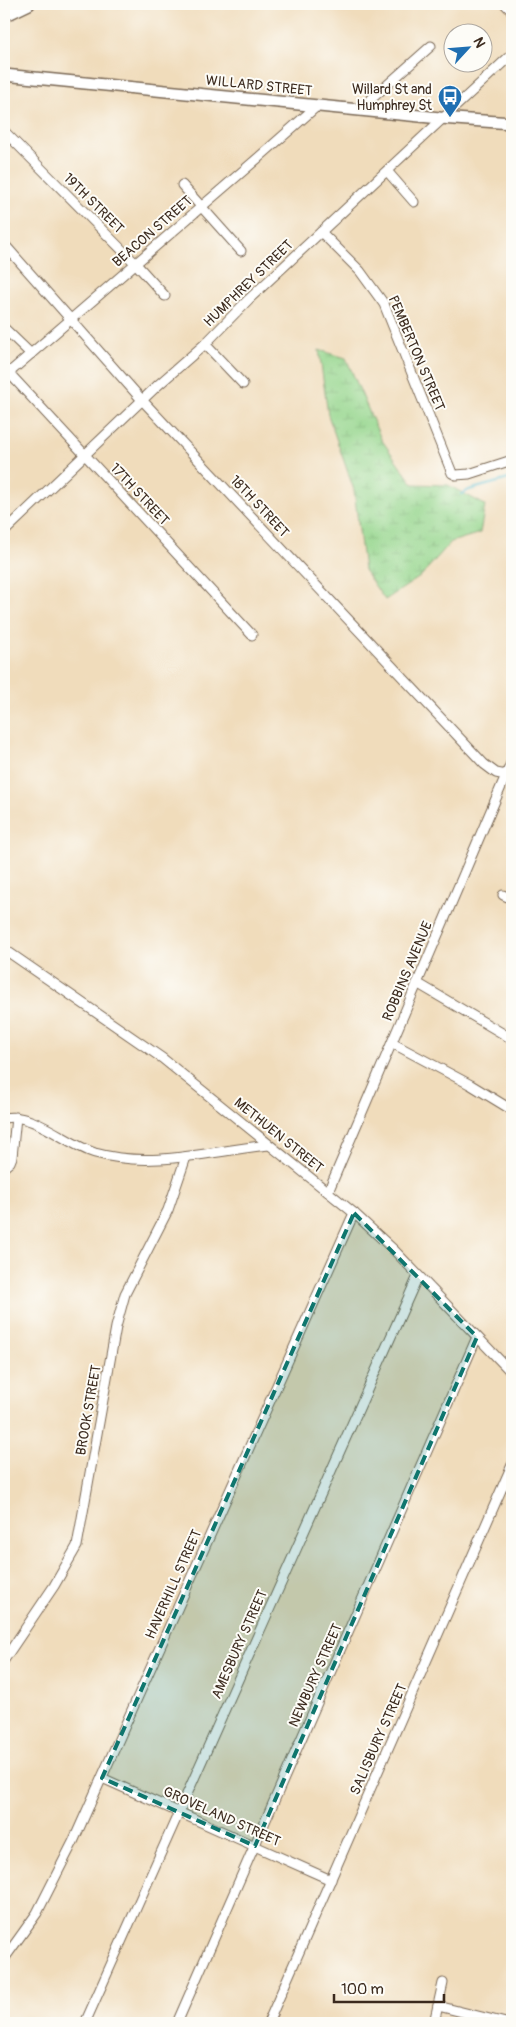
<svg xmlns="http://www.w3.org/2000/svg" width="516" height="2027" viewBox="0 0 516 2027" font-family="Pangolin,sans-serif">
	<defs>
		<pattern id="wetland-marsh" width="20" height="14" patternUnits="userSpaceOnUse" patternTransform="scale(1.25)"><rect width="20" height="14" fill="#95d68d"/><path d="M1 5h8M5 5V1M11 12h8M15 12V8" fill="none" stroke="#81b879"/></pattern>
	</defs>
	<rect width="100%" height="100%" fill="#fdfcf7"/>
	<filter id="ink" filterUnits="userSpaceOnUse"><feTurbulence type="fractalNoise" baseFrequency=".02" numOctaves="2"/><feDisplacementMap in="SourceGraphic" scale="10" xChannelSelector="R" yChannelSelector="G"/><feConvolveMatrix kernelMatrix="1 2 1 2 8 2 1 2 1" color-interpolation-filters="sRGB"/></filter>
	<filter id="wash" filterUnits="userSpaceOnUse"><feTurbulence type="fractalNoise" baseFrequency=".0096" numOctaves="4" result="noise"/><feDisplacementMap in="SourceGraphic" scale="20" xChannelSelector="R" yChannelSelector="G"/><feGaussianBlur stdDeviation="1.12" result="paint"/><feColorMatrix in="noise" values="0 0 0 0 0 0 0 0 0 0 0 0 0 0 0 0 0 1.4 0 .05"/><feComposite in="paint" operator="in"/></filter>
	<g filter="url(#wash)">
		<rect width="100%" height="100%" fill="#f0dcbb"/>
		<!-- wetland -->
		<polygon fill="url(#wetland-marsh)" stroke="#688056" points="319,350 346,358 381,439 413,484 448,485 485,505 480,533 451,542 420,577 385,600 364,570 354,490 328,415"/>
		<g fill="none" stroke-linecap="round" stroke-linejoin="round">
			<!-- stream -->
			<polyline stroke="#4bb6c7" stroke-width="2.5" points="462,494 469,490 512,478"/>
		</g>
	</g>
	<g filter="url(#ink)">
		<g fill="none" stroke-linecap="round" stroke-linejoin="round">
			<defs>
				<g id="minor">
					<polyline points="505,4 512,11"/>
					<polyline points="359,110 431,46"/>
					<polyline points="4,131 136,264 165,296"/>
					<polyline points="387,171 414,202"/>
					<polyline points="182,185 241,251"/>
					<polyline points="321,232 360,271 384,304 452,473 456,475 469,474 512,460"/>
					<polyline points="4,244 142,400 484,764 496,773 506,775"/>
					<polyline points="4,328 31,354"/>
					<polyline points="205,344 243,384"/>
					<polyline points="9,373 252,635"/>
					<polyline points="4,377 258,158 317,106"/>
					<polyline points="4,532 157,386 205,344 249,299 512,54"/>
					<polyline points="503,895 512,899"/>
					<polyline points="4,949 162,1058 354,1213 394,1250 512,1373"/>
					<polyline points="417,983 512,1039"/>
					<polyline points="392,1043 471,1085 512,1110"/>
					<path d="M4 1118C34 1112 66 1144 95 1153 152 1169 211 1151 269 1145"/>
					<polyline points="4,1167 10,1162 12,1157 16,1117"/>
					<polyline points="328,1192 512,761"/>
					<polyline points="4,1660 54,1586 77,1546 116,1327 125,1294 168,1210 186,1157"/>
					<polyline points="102,1778 331,1880"/>
					<polyline points="4,1959 37,1913 73,1842 354,1213"/>
					<polyline points="438,2006 506,2023"/>
					<polyline points="85,2023 418,1276"/>
					<polyline points="177,2023 477,1337"/>
					<polyline points="268,2023 512,1465"/>
					<polyline points="434,2023 443,1983"/>
				</g>
				<g id="major">
					<polyline points="4,16 29,4"/>
					<polyline points="4,75 440,118 512,123"/>
				</g>
			</defs>
			<!-- minor casing -->
			<use href="#minor" stroke="#7a6855" stroke-width="11"/>
			<!-- major casing -->
			<use href="#major" stroke="#7a6855" stroke-width="14"/>
			<!-- minor -->
			<use href="#minor" stroke="#fff" stroke-width="9"/>
			<!-- major -->
			<use href="#major" stroke="#fff" stroke-width="11"/>
		</g>
	</g>
	<!-- marked area -->
	<path fill="#0f766e" fill-opacity="0.2" stroke="#0f766e" stroke-width="4" stroke-dasharray="10 6" stroke-linejoin="round" d="M354 1213 477 1337 255 1846 102 1778Z"/>
	<!-- icons -->
	<defs>
		<symbol id="bus-pin" viewBox="-11 -11 22 30"><path d="M0 17L-7.5 6A9.5 9.5 0 1 1 7.5 6Z" fill="#1f6fb2" stroke="#fdfcf7"/><path d="M-5-6H5V4H4V6H2V4H-2V6H-4V4H-5ZM-3.5-4V0h7V-4ZM-3.5 1.2v1.5H-2V1.2ZM2 1.2v1.5H3.5V1.2Z" fill="#fff"/></symbol>
	</defs>
	<g fill-rule="evenodd">
		<use href="#bus-pin" x="436" y="83" width="28" height="38"/>
	</g>
	<g text-anchor="middle" stroke-width="4" stroke-linejoin="round" paint-order="stroke">
		<!-- street labels -->
		<g font-size="14" fill="#3b2a1e" stroke="#fdfcf7">
			<text transform="translate(259 85) rotate(6)" y="5">WILLARD STREET</text>
			<text transform="translate(94 203) rotate(45)" y="5">19TH STREET</text>
			<text transform="translate(152 231) rotate(-41)" y="5">BEACON STREET</text>
			<text transform="translate(248 283) rotate(-44)" y="5">HUMPHREY STREET</text>
			<text transform="translate(417 353) rotate(67)" y="5">PEMBERTON STREET</text>
			<text transform="translate(140 494) rotate(47)" y="5">17TH STREET</text>
			<text transform="translate(260 506) rotate(47)" y="5">18TH STREET</text>
			<text transform="translate(407 971) rotate(-67)" y="5">ROBBINS AVENUE</text>
			<text transform="translate(279 1135) rotate(39)" y="5">METHUEN STREET</text>
			<text transform="translate(88 1410) rotate(-80)" y="5">BROOK STREET</text>
			<text transform="translate(173 1584) rotate(-66)" y="5">HAVERHILL STREET</text>
			<text transform="translate(239 1644) rotate(-66)" y="5">AMESBURY STREET</text>
			<text transform="translate(315 1675) rotate(-66)" y="5">NEWBURY STREET</text>
			<text transform="translate(378 1739) rotate(-66)" y="5">SALISBURY STREET</text>
			<text transform="translate(222 1816) rotate(24)" y="5">GROVELAND STREET</text>
		</g>
		<!-- poi labels -->
		<g font-size="14" fill="#3b2a1e" stroke="#fdfcf7" text-anchor="end">
			<text x="432" y="94">Willard St and<tspan x="432" dy="16">Humphrey St</tspan></text>
		</g>
	</g>
	<!-- margin -->
	<rect width="516" height="2027" fill="none" stroke="#fdfcf7" stroke-width="20"/>
	<!-- north arrow -->
	<g transform="translate(468 48) rotate(64)"><circle r="24" fill="#fdfcf7" stroke="#afa8a0"/>
	<path d="M0-4L9 19L0 12L-9 19Z" fill="#1f6fb2"/>
	<text y="-8" font-size="14" font-weight="bold" text-anchor="middle" fill="#3b2a1e">N</text>
	</g>
	<!-- scale -->
	<path d="M334 1994v8h110v-8" fill="none" stroke="#3b2a1e" stroke-width="2.5"/>
	<text x="341" y="1994" font-size="15" fill="#3b2a1e" stroke="#fdfcf7" stroke-width="4" paint-order="stroke">100 m</text>
</svg>
